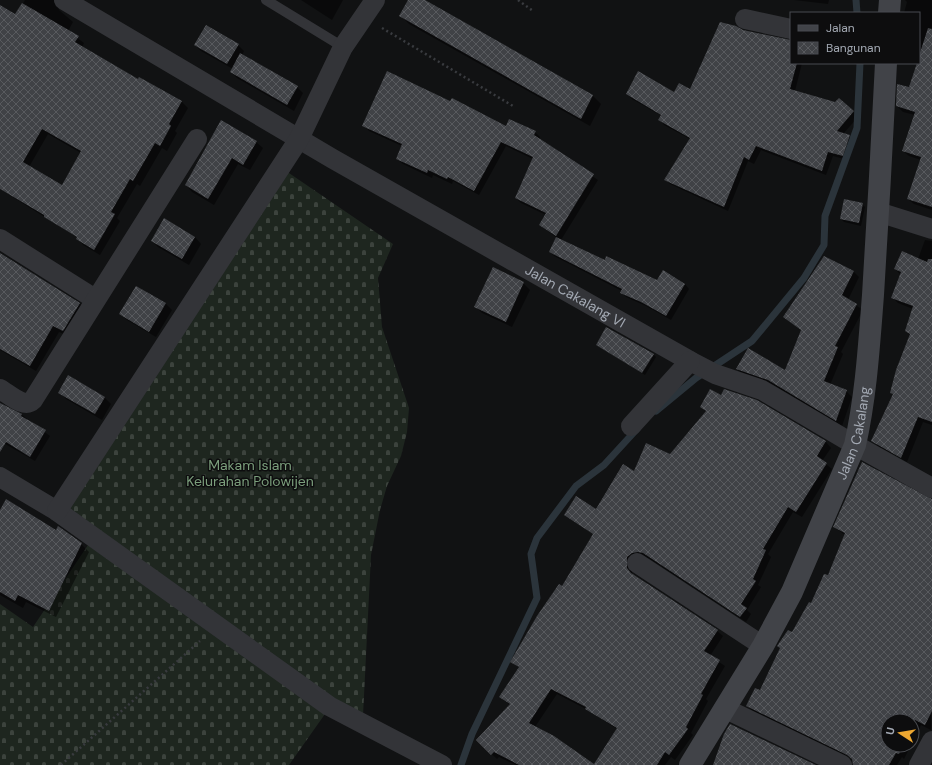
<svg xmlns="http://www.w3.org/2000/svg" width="932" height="765" viewBox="0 0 932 765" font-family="'DM Sans',sans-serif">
	<defs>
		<pattern id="cemetery-stones" width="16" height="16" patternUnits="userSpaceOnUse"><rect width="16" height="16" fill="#1e261f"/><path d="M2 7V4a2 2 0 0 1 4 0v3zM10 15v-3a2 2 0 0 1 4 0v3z" fill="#3c433d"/></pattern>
		<pattern id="building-cross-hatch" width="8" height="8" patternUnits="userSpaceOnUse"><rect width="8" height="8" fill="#404246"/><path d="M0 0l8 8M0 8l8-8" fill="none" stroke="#585a5e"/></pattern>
	</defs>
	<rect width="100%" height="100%" fill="#111213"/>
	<!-- cemetery -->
	<g fill="url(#cemetery-stones)">
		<polygon points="286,171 393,244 378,278 382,327 409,408 407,432 401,456 387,486 380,510 371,555 363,716 327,697 67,507"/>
		<polygon points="88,545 325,714 289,765 0,765 0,604 33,627"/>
	</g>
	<!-- shadow -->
	<g fill="#0007" fill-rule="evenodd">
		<path d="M25 0H62L58 6 59 10 73 22 68 31 84 43 82 47 138 80 140 78 182 102 188 108 175 131 177 133 167 151 162 148 140 186 137 184 117 218 120 221 100 255 83 245 78 238 0 189V7L16 16ZM48 134 81 153 62 186 29 167Z"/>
		<polygon points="301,0 343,0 332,20"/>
		<polygon points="409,0 423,0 593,96 601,104 590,126 409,24 401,16"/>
		<polygon points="794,0 829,0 828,4"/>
		<polygon points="905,0 932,0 932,210 914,204 908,199 921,160 909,156 903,151 915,115 903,112 897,106 910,88 921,52 919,52 919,13 904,13 907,2"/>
		<polygon points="742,31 791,42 791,63 802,63 795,91 853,112 858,117 843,134 849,136 854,140 848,160 833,156 826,175 761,150 754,164 748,161 728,211 670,184 666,179 690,139 664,125 660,120 662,116 632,99 627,94 674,93 690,90"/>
		<polygon points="195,45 238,45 244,51 242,55 297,87 303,93 294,111 237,78 231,72 233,69 201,51"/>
		<polygon points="364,125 506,127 535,132 540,137 539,140 598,180 561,240 605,261 657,281 685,284 689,289 671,320 646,306 626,297 621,292 622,291 554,256 550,252 557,238 540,225 546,215 521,203 516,198 533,159 506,146 479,195 453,181 452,184 433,175 432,178 403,164 397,159 402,146 369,131"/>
		<polygon points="256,142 263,148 250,170 238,164 214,205 192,192 186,185"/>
		<polygon points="862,204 865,207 861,226 844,222 841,219"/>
		<polygon points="195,237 201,244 189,265 158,247 152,241"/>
		<polygon points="925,240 932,241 932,425 923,422 907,462 878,446 873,441 893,395 891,392 911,336 906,331 913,309 898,303 892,297 901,275 895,269 918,259"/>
		<polygon points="0,254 80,304 85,310 69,336 59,332 36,371 0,350"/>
		<polygon points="853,271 859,277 848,300 863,310 841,352 843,354 830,385 846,391 852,397 842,426 775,386 743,375 737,369 785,371 802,331 784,317"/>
		<polygon points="523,283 530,290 512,327 482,313 475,306"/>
		<polygon points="137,287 166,304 172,310 156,337 127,320 121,314"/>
		<polygon points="597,345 653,354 656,357 645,375"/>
		<polygon points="60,392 105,398 111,404 102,420 66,399"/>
		<polygon points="721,396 757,401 826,442 831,448 822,461 832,469 802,517 793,512 768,554 771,557 758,585 761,587 747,610 751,614 746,622 650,559 644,557 632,563 632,575 717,631 723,636 710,656 725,666 706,699 708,701 691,733 693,735 675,760 671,757 665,765 594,765 617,729 586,709 557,694 535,727 594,765 516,765 499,757 497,759 477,740 510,705 500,697 519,668 512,661 562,588 594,535 565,514 596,510 634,472 670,455 706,412 701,407"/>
		<polygon points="0,404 22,415 50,436 35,461 0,441"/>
		<polygon points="932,500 931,730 921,725 912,743 912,721 888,721 888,745 911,745 904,759 902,757 897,765 854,765 853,759 753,711 747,706 760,692 793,634 828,577 845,535 834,527"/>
		<polygon points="0,512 56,532 81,544 89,552 56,617 26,602 23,608 0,595"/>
	</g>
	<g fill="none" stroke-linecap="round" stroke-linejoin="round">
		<!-- stream -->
		<g stroke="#2b343b" stroke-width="7">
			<polyline points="856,0 857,13"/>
			<polyline points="656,411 696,378 752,341 804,278 824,245 825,216 857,128 860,63"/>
			<polyline points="461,765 472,734 537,598 531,554 537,538 576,486 604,465 637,429"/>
		</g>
	</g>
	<!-- building -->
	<g fill="url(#building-cross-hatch)" fill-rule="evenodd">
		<polygon points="408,0 425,0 593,95 581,119 399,16"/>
		<path d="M22 3 79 36 75 42 138 79 139 77 182 101 169 124 171 126 160 146 155 143 133 181 130 179 111 212 115 214 94 250 76 239 77 237 44 217V215L0 189V5L15 14ZM42 129 81 151 62 185 23 162Z"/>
		<polygon points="720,22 736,26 743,30 791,40 791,63 797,63 790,89 835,102 839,98 854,111 837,131 850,135 843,156 828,152 822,171 756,146 749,160 744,157 724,207 664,180 690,138 658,120 661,115 626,94 638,71 674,92 679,83 690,89"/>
		<polygon points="206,25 239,44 227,64 194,45"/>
		<polygon points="928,28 932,29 932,207 907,199 921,157 902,151 915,112 896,106 897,84 909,87 917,63 919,63 919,56"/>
		<polygon points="240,53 298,86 287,105 230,72"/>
		<polygon points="387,71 450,101 452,98 506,126 509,119 536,131 534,135 594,174 556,236 539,225 546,213 515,198 533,157 501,142 474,191 448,177 447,179 428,170 427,173 396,159 402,144 362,126"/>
		<polygon points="221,120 257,141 243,165 232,158 208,199 185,185"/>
		<polygon points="844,199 863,203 859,223 840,219"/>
		<polygon points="164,218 195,237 182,259 151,241"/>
		<polygon points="556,237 605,260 606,256 657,280 663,270 685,284 666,316 641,302 620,293 622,289 549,252"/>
		<polygon points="902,251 927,262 928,259 932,259 932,422 918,417 901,458 871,441 893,394 890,393 896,370 910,334 905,331 913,306 891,298 901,272 894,269"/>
		<polygon points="0,253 80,303 63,331 53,326 30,366 0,349"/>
		<polygon points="824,256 854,271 842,295 857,304 835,346 838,347 824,381 847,390 836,421 768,380 736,369 748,348 785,370 801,330 783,317"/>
		<polygon points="493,267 524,282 506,322 474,307"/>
		<polygon points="136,286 166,303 149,332 119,314"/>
		<polygon points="606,327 654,354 642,373 596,345"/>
		<polygon points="68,375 105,397 95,414 58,393"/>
		<path d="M710 389 721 395 724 389 757 400 826 441 817 456 827 463 796 512 788 507 763 549 766 550 753 579 756 581 741 604 747 608 740 617 643 553 638 552 632 553 627 557V568L631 573 718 630 704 651 720 660 701 694 703 695 686 727 688 729 669 755 665 752 657 765H519L494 752 491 755 476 740 510 704 499 697 519 667 510 662 537 616 559 584 562 586 593 534 564 515 576 496 596 509 623 464 634 471 646 443 670 454 706 411 700 407ZM551 689 586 707 585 709 617 728 594 764 554 736 529 723Z"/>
		<polygon points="0,403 22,414 21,416 46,430 30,457 6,442 0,452"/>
		<polygon points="862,462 932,499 932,711 925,725 915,720 912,727 912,721 888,721 888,745 903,745 899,754 896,753 889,765 853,765 852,759 847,755 746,706 755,688 760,690 780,648 777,646 788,630 792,632 809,602 811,603 824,574 828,575 845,533 833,527"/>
		<polygon points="6,499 56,530 58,526 82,543 49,611 18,595 15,601 0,592 0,510"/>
		<polygon points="730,724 816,765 713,765 724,734"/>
	</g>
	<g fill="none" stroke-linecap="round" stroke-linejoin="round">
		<!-- path -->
		<g stroke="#393b3f" stroke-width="2.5" stroke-dasharray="2 3" stroke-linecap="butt">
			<polyline points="518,0 533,11"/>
			<polyline points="382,28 513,106"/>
			<polyline points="61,765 200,641"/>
		</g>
		<!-- lane -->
		<polyline stroke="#333438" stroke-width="10" points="266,0 343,47"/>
		<!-- street -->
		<g stroke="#333438" stroke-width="20">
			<path id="s1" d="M64 0 333 159 690 361 715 374 762 390 855 445 932 488"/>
			<polyline points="745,19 791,29"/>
			<polyline points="878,212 932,229"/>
			<polyline points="0,239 95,299"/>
			<path d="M0 389C9 394 24 409 33 400L197 139"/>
			<polyline points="631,426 690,361"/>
			<polyline points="0,477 57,511 329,706 442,765"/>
			<polyline points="57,511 299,139 343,47 375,0"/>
			<polyline points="637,563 763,646"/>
			<polyline points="724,708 842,765"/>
			<polyline points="919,765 932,741"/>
		</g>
		<!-- secondary -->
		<g stroke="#414348" stroke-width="22">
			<polyline points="889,13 890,0"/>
			<path id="s2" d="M690 765 763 646 792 592 855 445C866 396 869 346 873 295 878 218 882 140 886 63"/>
		</g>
	</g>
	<g text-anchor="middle" stroke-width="3" stroke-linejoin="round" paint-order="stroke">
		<!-- street labels -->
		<g font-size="14" fill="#a3a9b3" stroke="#0d0d0e">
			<text dy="5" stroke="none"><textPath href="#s1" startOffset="591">Jalan Cakalang VI</textPath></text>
			<text dy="5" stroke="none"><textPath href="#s2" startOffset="372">Jalan Cakalang</textPath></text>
		</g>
		<!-- park labels -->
		<g font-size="14" fill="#7b9e7c" stroke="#0d0d0e">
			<text x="250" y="470">Makam Islam<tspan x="250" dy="16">Kelurahan Polowijen</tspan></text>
		</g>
	</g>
	<!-- legend -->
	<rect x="790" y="12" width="130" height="52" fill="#0d0d0e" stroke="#494b50"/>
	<rect x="798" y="25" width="20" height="6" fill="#414348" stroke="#494b50"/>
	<text x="826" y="32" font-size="12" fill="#a3a9b3">Jalan</text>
	<rect x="798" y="42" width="20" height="12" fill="url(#building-cross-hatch)" stroke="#494b50"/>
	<text x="826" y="52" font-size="12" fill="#a3a9b3">Bangunan</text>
	<!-- north arrow -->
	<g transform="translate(900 733) rotate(282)"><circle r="19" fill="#0d0d0e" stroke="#494b50"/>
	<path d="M0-3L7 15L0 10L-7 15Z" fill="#eca731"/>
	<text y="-6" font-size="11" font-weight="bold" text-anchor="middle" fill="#a3a9b3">U</text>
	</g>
</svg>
